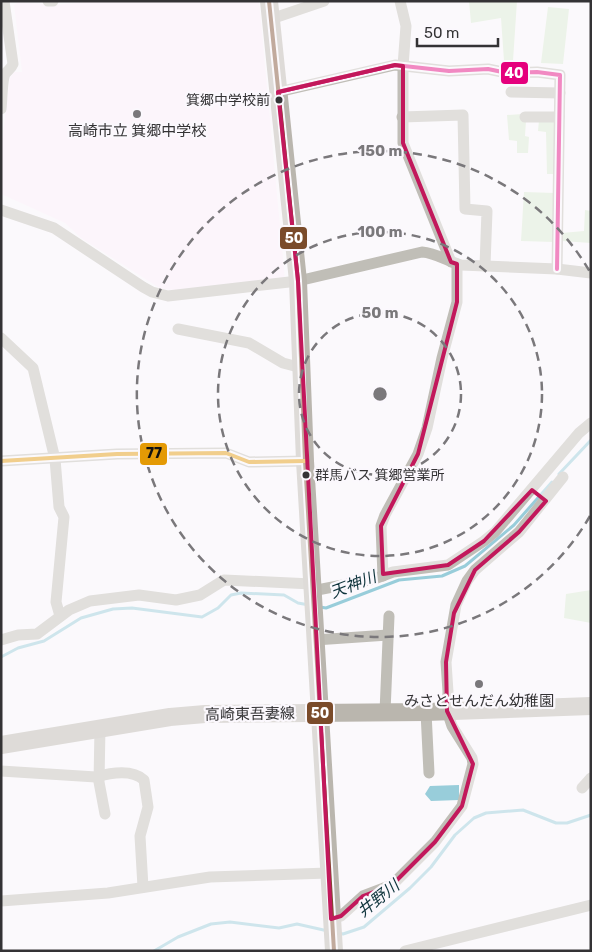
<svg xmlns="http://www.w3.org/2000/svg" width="592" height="952" viewBox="0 0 592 952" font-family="Rubik,'Noto Sans JP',sans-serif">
	<rect width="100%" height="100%" fill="#fbf9fc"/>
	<!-- education -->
	<polygon fill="#fcf0fa" points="93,1 259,1 285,279 177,290 161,289 81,238 65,223 1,194 1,150 10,78 14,72 22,72 14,5 19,2 56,5"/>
	<!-- green -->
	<g fill="#daebd2">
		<polygon points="469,1 517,1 513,61 504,61 501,18 471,23"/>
		<polygon points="548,7 569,9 563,64 541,63"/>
		<polygon points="523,114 526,121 525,136 529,137 528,153 517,153 517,141 509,140 507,115"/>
		<polygon points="558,119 557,174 547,174 546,132 538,131 539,120"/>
		<polygon points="524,192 555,193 554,242 521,241"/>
		<polygon points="585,210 591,211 591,243 562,241 562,233 584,231"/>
		<polygon points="591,590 591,623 564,618 566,594"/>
	</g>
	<!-- water -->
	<polygon fill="#98cdda" points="459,785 459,800 431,801 425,794 430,786"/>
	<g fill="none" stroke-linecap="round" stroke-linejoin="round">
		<!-- stream -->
		<g stroke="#98cdda" stroke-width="3">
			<polyline points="559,474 591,440"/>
			<polyline points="320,607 326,608 399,580 442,576 465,566 514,525 552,482"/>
			<polyline points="1,657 18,648 44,641 81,618 113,609 132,608 202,617 218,608 231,595 241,593 284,595 298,603 309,605"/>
			<polyline points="339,933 343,934 364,927 410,888 431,867 455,835 474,818 486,813 523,810 556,823 567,823 591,815"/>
			<polyline points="154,951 178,937 211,924 230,922 279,928 297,924 328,931"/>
		</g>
		<!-- street -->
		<g stroke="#c0beb7" stroke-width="11">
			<polyline points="48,1 53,1"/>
			<polyline points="400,1 406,26 403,66 403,143 451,262"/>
			<polyline points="271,19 324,1"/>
			<polyline points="278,92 395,65 449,71 488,69 507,73 537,72 560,75 557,269"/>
			<polyline points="511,92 560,93"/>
			<path d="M1 109C2 101 2 80 5 74 8 70 11 69 13 64L4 1"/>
			<polyline points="402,117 463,115 465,209 487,211 485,266"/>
			<polyline points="525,117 559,117"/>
			<path d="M1 210 54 228 143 287 152 292 168 296 298 281 422 252C436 253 447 261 461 265L557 269 591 273"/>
			<polyline points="178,329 249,343 283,363 302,368"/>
			<polyline points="1,338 33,368 55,459 59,507 64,517 56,602 60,616"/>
			<polyline points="1,461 117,454 226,453 249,462 305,461"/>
			<polyline points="383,576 381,526 385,515 418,454 427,428 442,358 457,302 457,264"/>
			<polyline points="312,591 374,579 393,572 448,565 484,541 495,532 579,433 591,423"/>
			<polyline points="1,640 18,635 37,634 69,610 90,601 139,595 176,600 200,595 224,580 312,584"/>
			<polyline points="315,640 388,635"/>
			<polyline points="385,712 389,616"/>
			<polyline points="426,712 429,773"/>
			<polyline points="100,728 99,782 105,814"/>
			<path d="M1 771 96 777C110 773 132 769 144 780L148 807 140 836 143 887"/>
			<polyline points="582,788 591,778"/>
			<polyline points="1,901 108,893 210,877 328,873"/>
			<polyline points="331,919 341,916 363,896 392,885 435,842 462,806 473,764 472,758 452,726 447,711 448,692 446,662 456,605 467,581 475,570 519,532 563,477"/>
			<polyline points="405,951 591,905"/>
		</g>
		<!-- primary -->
		<g stroke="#bab6ae" stroke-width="18">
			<polyline points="269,1 298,281 305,461 334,951"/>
			<polyline points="1,745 170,717 205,714 426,712 591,706"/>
		</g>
		<defs>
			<polyline id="bus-1" points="269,1 298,281 305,461 334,951"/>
			<polyline id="bus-2" points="278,92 395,65 449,71 488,69 507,73 537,72 560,75 557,269"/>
			<polyline id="bus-3" points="1,461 117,454 226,453 249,462 305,461"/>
		</defs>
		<!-- bus-1 casing -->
		<use href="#bus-1" stroke="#fbf8fd" stroke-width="8"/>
		<!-- bus-2 casing -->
		<use href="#bus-2" stroke="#fbf8fd" stroke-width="8"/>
		<!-- bus-3 casing -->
		<use href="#bus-3" stroke="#fbf8fd" stroke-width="8"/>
		<!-- bus-1 -->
		<use href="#bus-1" stroke="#7a4b2a" stroke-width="4"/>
		<!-- bus-2 -->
		<use href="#bus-2" stroke="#e5007d" stroke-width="4"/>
		<!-- bus-3 -->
		<use href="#bus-3" stroke="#e49a05" stroke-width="4"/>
	</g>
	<!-- marked area -->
	<path d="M0 0H592V952H0ZM395 65 403 66V143L451 262 457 264V302L418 454 381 526 383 574 448 565 484 541 532 490 546 501 519 532 475 570 454 613 446 662 447 711 473 764 462 806 435 842 392 885 363 896 341 916 331 919 298 281 278 92Z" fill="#fbf9fc" fill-opacity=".55" fill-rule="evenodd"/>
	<path fill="none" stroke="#c2185b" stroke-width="4" stroke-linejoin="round" d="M395 65 403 66V143L451 262 457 264V302L418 454 381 526 383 574 448 565 484 541 532 490 546 501 519 532 475 570 454 613 446 662 447 711 473 764 462 806 435 842 392 885 363 896 341 916 331 919 298 281 278 92Z"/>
	<!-- distance rings -->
	<g fill="none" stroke="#7a787b" stroke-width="2.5" stroke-dasharray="9 6">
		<circle cx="380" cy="394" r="81"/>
		<circle cx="380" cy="394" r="162"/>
		<path d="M590 516A243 243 0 1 1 590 272"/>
	</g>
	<!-- markers -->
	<g fill="#343335" stroke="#fbf8fd" stroke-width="2">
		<circle cx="279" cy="100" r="4.5"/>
		<circle cx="306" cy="475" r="4.5"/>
	</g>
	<g fill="#7a787b" stroke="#fbf8fd" stroke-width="2">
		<circle cx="137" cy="114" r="5"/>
		<circle cx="479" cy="684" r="5"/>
	</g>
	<g text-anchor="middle" stroke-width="4.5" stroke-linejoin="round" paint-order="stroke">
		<!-- bus labels -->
		<g font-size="14" fill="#343335" stroke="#fbf8fd" text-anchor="end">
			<text x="270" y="105">箕郷中学校前</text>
			<text x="315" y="480" text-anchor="start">群馬バス 箕郷営業所</text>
		</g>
		<!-- poi labels -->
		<g font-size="15" fill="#343335" stroke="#fbf8fd">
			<text x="137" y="136">高崎市立 箕郷中学校</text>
			<text x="479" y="706">みさとせんだん幼稚園</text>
		</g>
		<!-- street labels -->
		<g font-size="15" fill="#343335" stroke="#fbf8fd">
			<text transform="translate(250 714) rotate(-1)" y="5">高崎東吾妻線</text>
		</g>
		<!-- water labels -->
		<g font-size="16" font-style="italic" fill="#0f343c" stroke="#fbf8fd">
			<text transform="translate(353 584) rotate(-21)" y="6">天神川</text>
			<text transform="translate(378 898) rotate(-39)" y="6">井野川</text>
		</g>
	</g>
	<circle cx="380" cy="394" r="8" fill="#7a787b" stroke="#fbf8fd" stroke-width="2.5"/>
	<g font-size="15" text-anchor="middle" font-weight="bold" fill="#7a787b" stroke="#fbf8fd" stroke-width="4.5" stroke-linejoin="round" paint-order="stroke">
		<text x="380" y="156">150 m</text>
		<text x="380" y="237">100 m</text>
		<text x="380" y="318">50 m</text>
	</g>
	<g stroke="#fbf8fd" stroke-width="2">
		<rect x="500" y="61" width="29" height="24" rx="5" fill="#e5007d"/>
		<rect x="279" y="226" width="29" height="24" rx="5" fill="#7a4b2a"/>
		<rect x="139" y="442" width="29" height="24" rx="5" fill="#e49a05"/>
		<rect x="306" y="701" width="28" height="24" rx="5" fill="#7a4b2a"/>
	</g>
	<g font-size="14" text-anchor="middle" font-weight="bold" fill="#fff">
		<text x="514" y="78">40</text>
		<text x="294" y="243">50</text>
		<text x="320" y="718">50</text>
	</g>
	<g font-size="14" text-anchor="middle" font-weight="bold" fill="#111">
		<text x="154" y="458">77</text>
	</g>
	<!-- border -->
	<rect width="592" height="952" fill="none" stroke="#343335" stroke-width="5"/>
	<!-- scale -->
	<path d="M417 38v8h81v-8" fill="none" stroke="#343335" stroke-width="2.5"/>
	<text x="424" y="38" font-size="15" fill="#343335" stroke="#fbf8fd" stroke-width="4" paint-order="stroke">50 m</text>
</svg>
